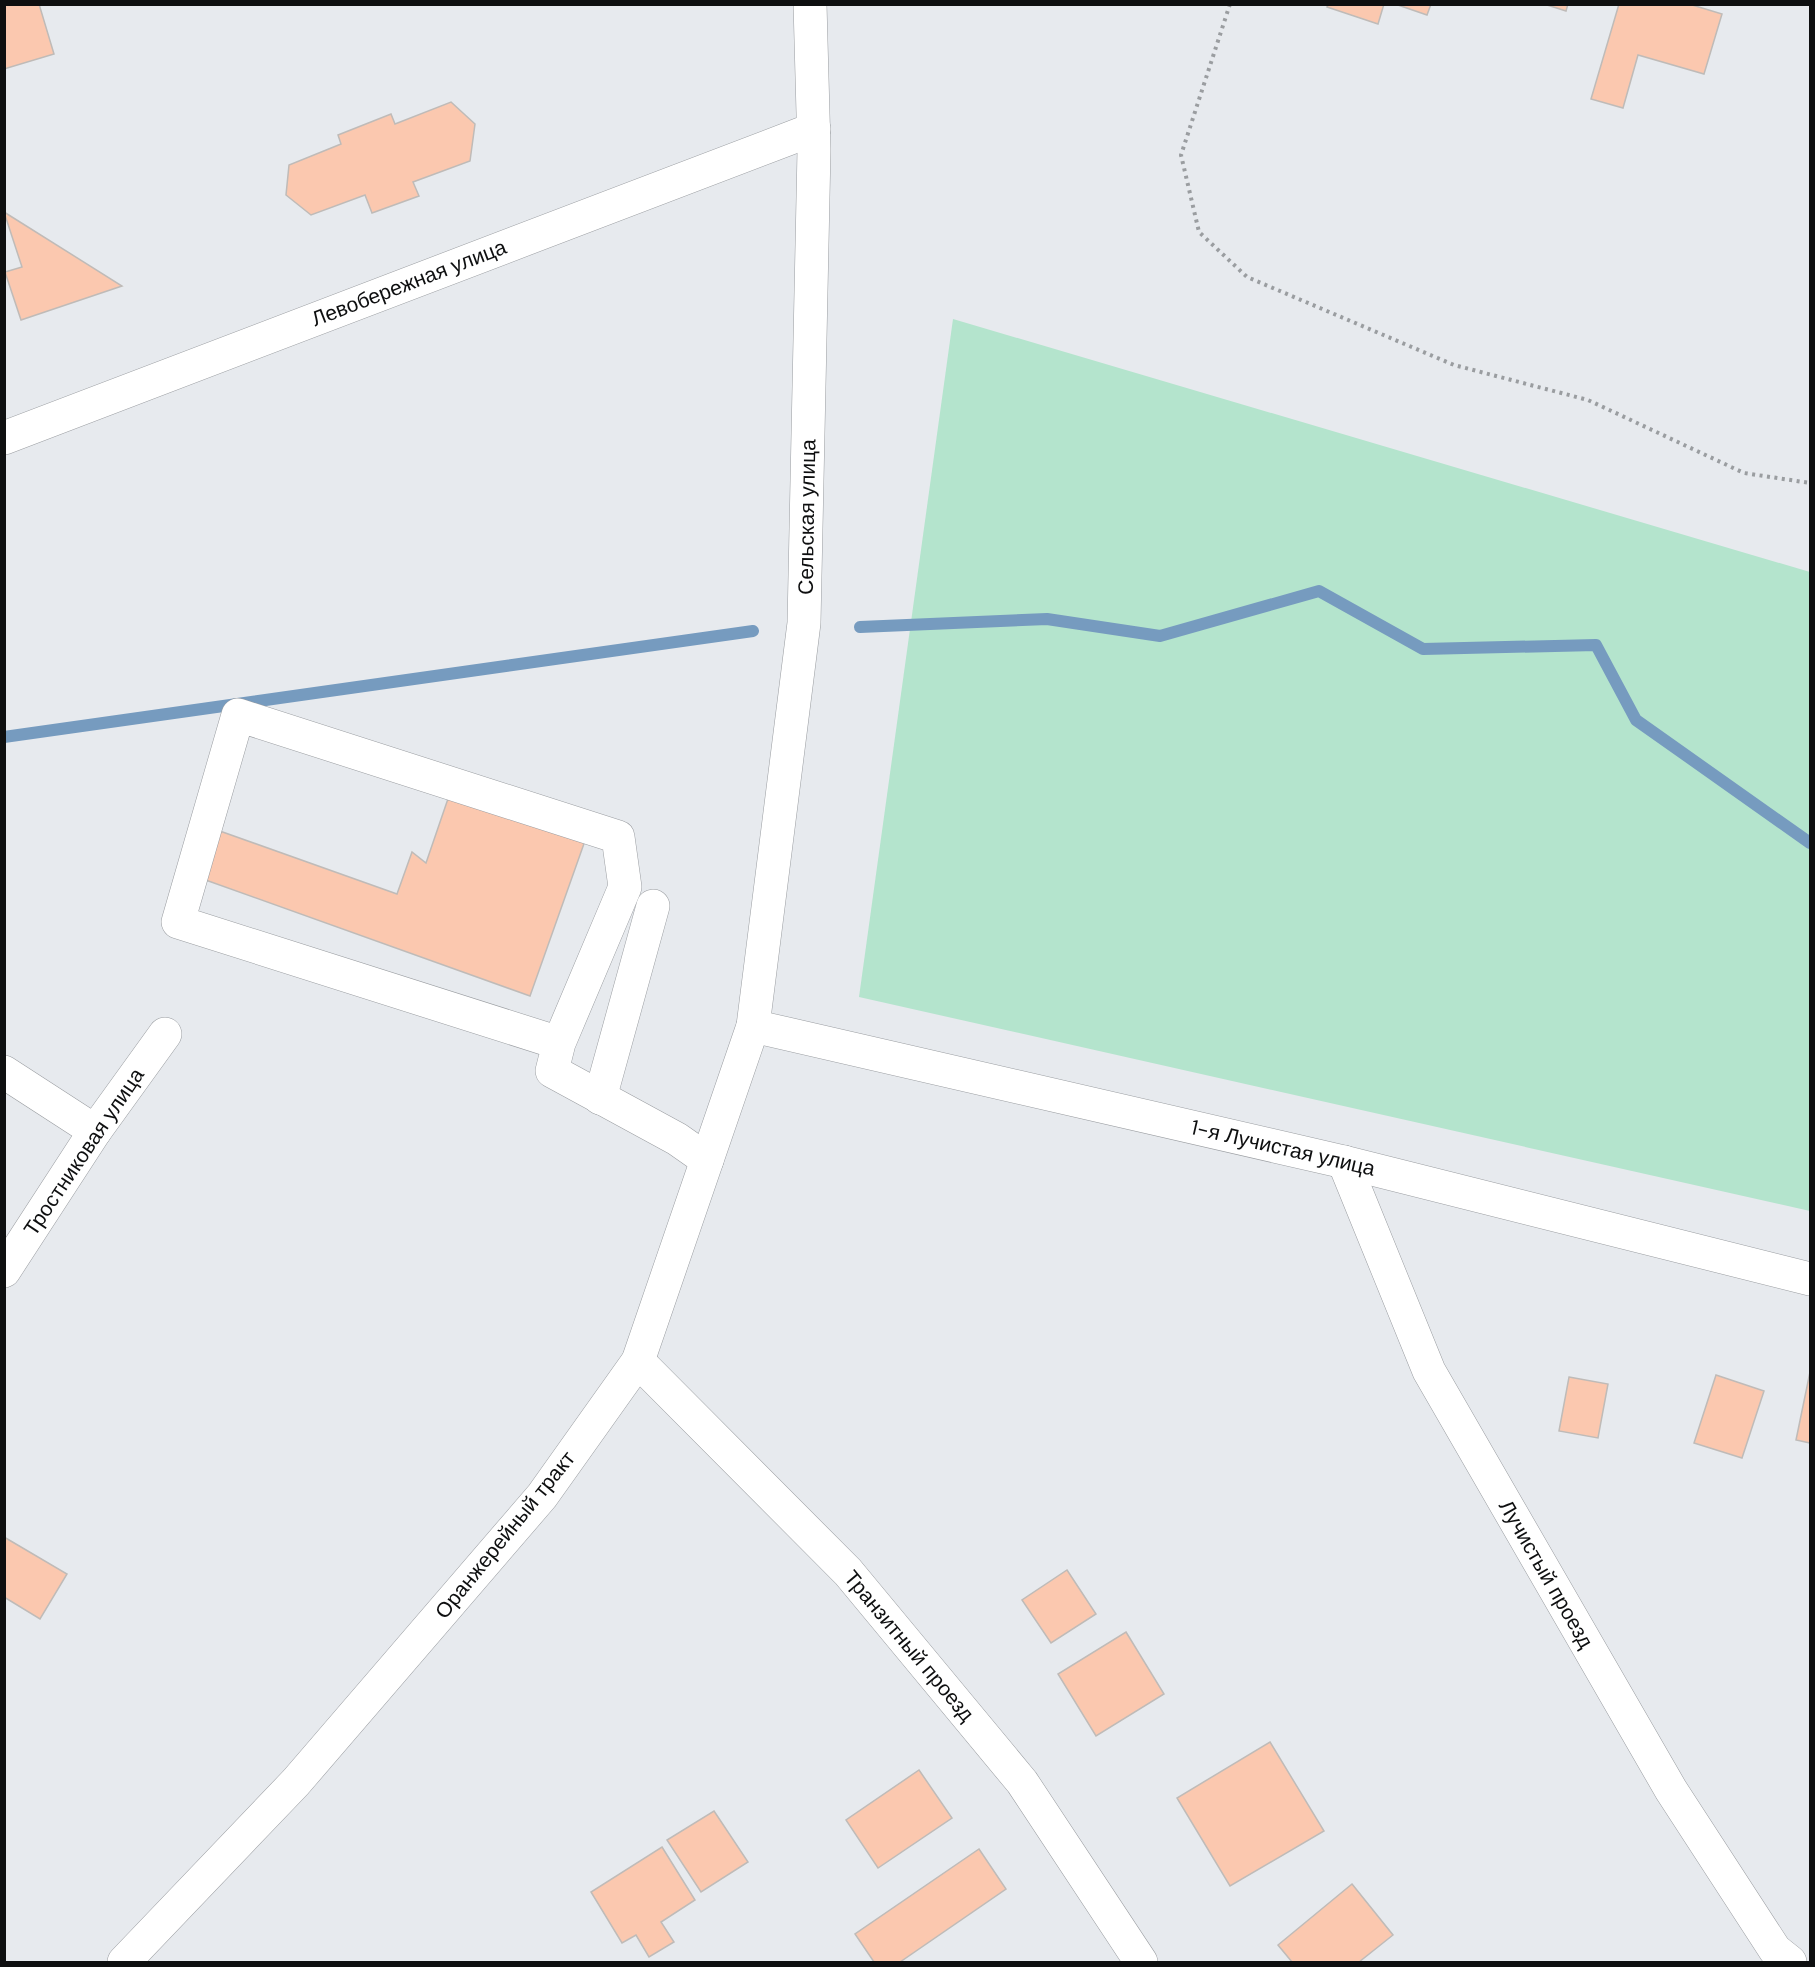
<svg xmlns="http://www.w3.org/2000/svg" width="1815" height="1967" viewBox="0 0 1815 1967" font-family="'DM Sans',sans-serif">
	<rect width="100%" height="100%" fill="#e7eaee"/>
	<!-- green -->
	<polygon fill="#b4e4cd" points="953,319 1810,572 1810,1211 859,997"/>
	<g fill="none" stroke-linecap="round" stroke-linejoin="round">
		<!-- stream -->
		<g stroke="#769bbf" stroke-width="12">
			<polyline points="860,627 1047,619 1160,636 1319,591 1423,649 1596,645 1636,720 1810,843"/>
			<polyline points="4,737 753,631"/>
		</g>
	</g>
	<!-- building -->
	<g fill="#fbc8af" stroke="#bfbbb8" stroke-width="1.5">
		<polygon points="4,4 39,4 54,54 4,69"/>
		<polygon points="1328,4 1384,4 1378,24 1327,7"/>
		<polygon points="1395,4 1431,4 1427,15"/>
		<polygon points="1544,4 1568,4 1566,11"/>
		<polygon points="1619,4 1689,4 1722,14 1704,74 1638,55 1623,108 1591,99"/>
		<polygon points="451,102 475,124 470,161 413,182 419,196 372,213 365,195 311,215 286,195 289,165 341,144 338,135 391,114 395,124"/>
		<polygon points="4,212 122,286 21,320 5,272 22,267"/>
		<polygon points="451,790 586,838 530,996 200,878 217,830 397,894 412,852 426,863"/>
		<polygon points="1810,1372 1810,1443 1796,1440"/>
		<polygon points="1716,1375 1764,1391 1742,1458 1694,1443"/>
		<polygon points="1569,1377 1608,1384 1598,1438 1559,1431"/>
		<polygon points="4,1537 67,1574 40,1619 4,1597"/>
		<polygon points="1067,1570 1096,1614 1051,1643 1022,1600"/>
		<polygon points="1126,1632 1164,1694 1096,1736 1058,1674"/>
		<polygon points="1270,1742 1324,1831 1230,1886 1177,1798"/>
		<polygon points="919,1770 952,1818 878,1868 846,1820"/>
		<polygon points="714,1811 748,1862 701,1892 667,1840"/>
		<polygon points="662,1847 695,1900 661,1922 674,1942 649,1957 636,1935 622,1943 591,1892"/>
		<polygon points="979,1849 1006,1889 900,1962 874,1962 855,1934"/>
		<polygon points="1352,1884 1393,1935 1359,1962 1292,1962 1278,1945"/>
	</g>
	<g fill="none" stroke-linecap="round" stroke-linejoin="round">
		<defs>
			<g id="minor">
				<polyline points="4,438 814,129"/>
				<polyline points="753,1026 1344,1162 1810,1279"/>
				<polyline points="559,1043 625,887 618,837 238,715 178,922 559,1043 552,1071 677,1139 707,1160"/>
				<polyline points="4,1072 95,1131"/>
				<polyline points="600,1098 653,906"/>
				<polyline points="1344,1162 1429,1371 1671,1790 1775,1950 1790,1962"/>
				<polyline points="4,1271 95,1131 165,1034"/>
				<polyline points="638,1361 848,1572 1022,1782 1141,1962"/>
				<polyline points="124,1962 296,1782 542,1496 638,1361 753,1026 804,623 814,150 810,4"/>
			</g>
		</defs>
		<!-- minor casing -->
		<use href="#minor" stroke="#9a9da1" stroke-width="34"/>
		<!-- path -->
		<polyline stroke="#9a9da0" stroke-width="4" stroke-dasharray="3 4.5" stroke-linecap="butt" points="1230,4 1181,155 1199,232 1247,277 1454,365 1588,400 1744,473 1810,483"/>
		<!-- minor -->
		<use href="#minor" stroke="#fff" stroke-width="33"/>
	</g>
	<g text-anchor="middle" stroke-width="4.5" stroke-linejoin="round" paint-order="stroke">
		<!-- street labels -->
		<g font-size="21" fill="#0e0f10" stroke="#fff">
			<text transform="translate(409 283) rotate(-21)" y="7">Левобережная улица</text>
			<text transform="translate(807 517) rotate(-89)" y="7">Сельская улица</text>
			<text transform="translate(1283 1148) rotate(13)" y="7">1-я Лучистая улица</text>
			<text transform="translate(84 1152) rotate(-56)" y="7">Тростниковая улица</text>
			<text transform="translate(505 1535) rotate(-51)" y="7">Оранжерейный тракт</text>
			<text transform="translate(1546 1574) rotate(60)" y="7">Лучистый проезд</text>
			<text transform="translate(909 1646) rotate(50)" y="7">Транзитный проезд</text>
		</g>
	</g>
	<!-- border -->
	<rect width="1815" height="1967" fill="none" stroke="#0e0f10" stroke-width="12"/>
</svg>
